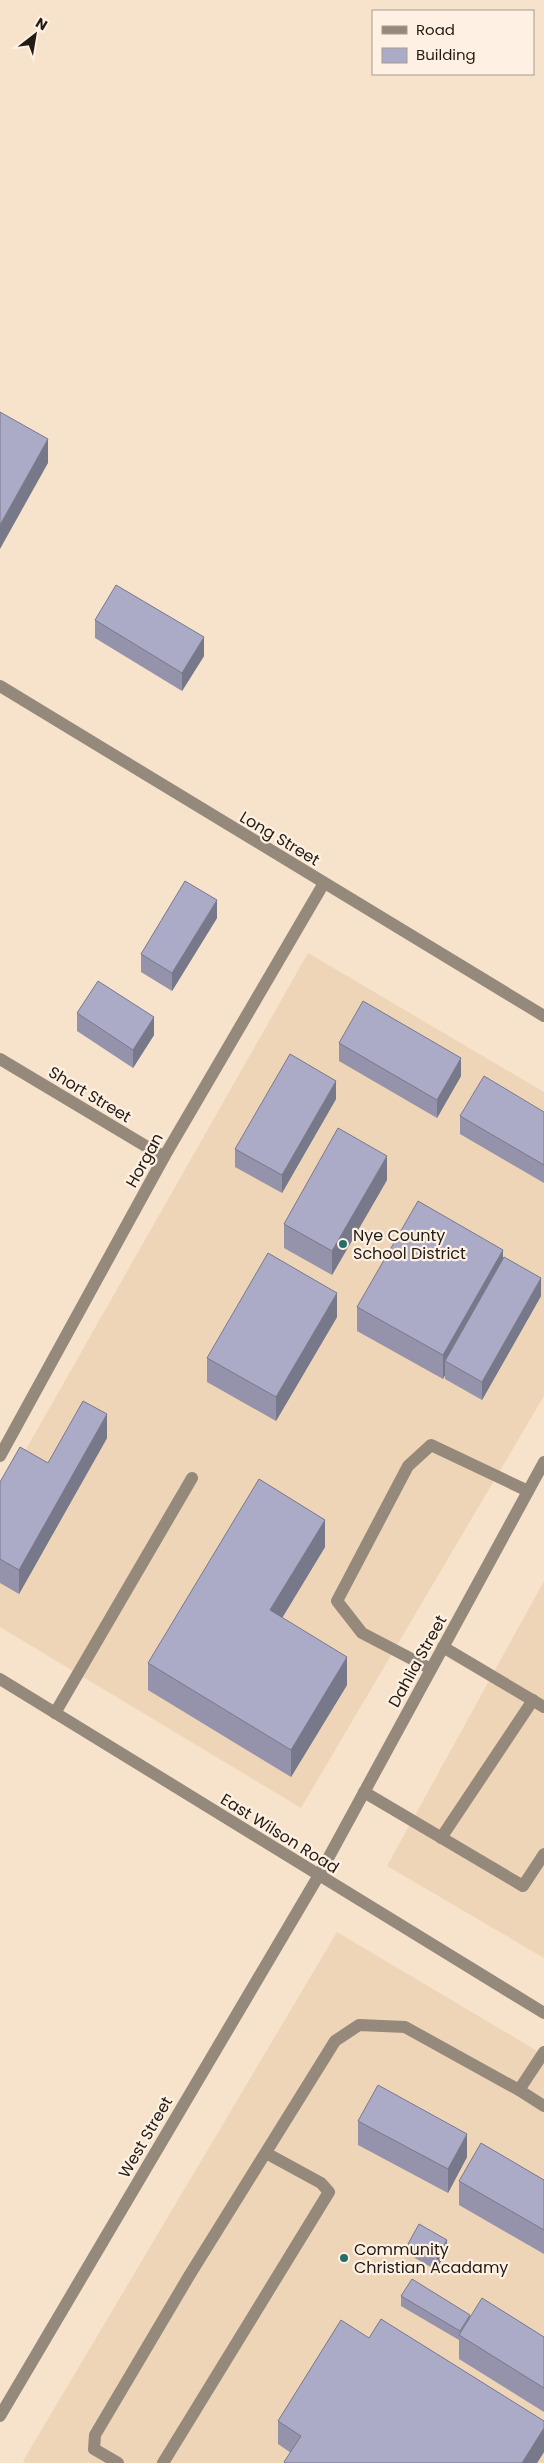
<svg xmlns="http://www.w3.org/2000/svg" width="544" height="2463" viewBox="0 0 544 2463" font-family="Poppins,sans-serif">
	<rect width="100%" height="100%" fill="#f7e3cb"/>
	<!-- built -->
	<g fill="#eed5b7">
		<polygon points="308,953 544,1092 544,1396 301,1808 0,1627 0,1495"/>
		<polygon points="544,1581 544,1958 387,1866"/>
		<polygon points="337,1932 544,2055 544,2463 26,2463 23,2461"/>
	</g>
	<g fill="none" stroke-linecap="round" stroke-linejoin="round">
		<!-- minor -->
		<g stroke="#95897c" stroke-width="12">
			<polyline points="0,686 544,1016"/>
			<polyline points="0,1059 164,1157"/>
			<polyline points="0,1456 164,1157 324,883"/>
			<polyline points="443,1647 544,1707"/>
			<polyline points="431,1669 362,1633 337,1601 408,1466 431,1445 528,1491"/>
			<polyline points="0,1679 544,2013"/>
			<polyline points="55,1713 192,1478"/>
			<polyline points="364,1792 523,1886 544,1854"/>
			<polyline points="441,1838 533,1700"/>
			<polyline points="519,2090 544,2106"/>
			<polyline points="0,2416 319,1875 544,1462"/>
			<polyline points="118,2463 94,2449 95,2435 189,2276 335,2041 359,2025 405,2027 519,2090 544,2052"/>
			<polyline points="163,2463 329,2192 321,2183 266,2153"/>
		</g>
	</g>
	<!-- wall -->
	<g fill="#9493ab">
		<polygon points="95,620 204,656 182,691 95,638"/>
		<polygon points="217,918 172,991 141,972 141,954"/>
		<polygon points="77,1013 154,1035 133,1068 77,1031"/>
		<polygon points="339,1043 461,1076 437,1118 339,1061"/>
		<polygon points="336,1099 282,1193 235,1167 235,1149"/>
		<polygon points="544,1112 544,1183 460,1134 460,1116"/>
		<polygon points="387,1180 332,1275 284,1248 284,1224"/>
		<polygon points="503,1259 541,1296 482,1400 445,1379 445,1375 443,1379 357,1331 357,1307"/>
		<polygon points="337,1317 276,1421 207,1382 207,1358"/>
		<polygon points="107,1438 19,1594 0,1583 0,1482"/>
		<polygon points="325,1547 282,1618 347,1685 291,1777 148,1690 148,1663"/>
		<polygon points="358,2121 467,2157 448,2193 358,2145"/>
		<polygon points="544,2180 544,2254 459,2205 459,2181"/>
		<polygon points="408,2244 447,2250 436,2270 408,2254"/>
		<polygon points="401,2296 470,2316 544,2337 544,2412 459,2359 459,2340 401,2306"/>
		<polygon points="369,2338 544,2421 544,2452 537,2463 284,2463 291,2453 278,2444 278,2421"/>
	</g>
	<!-- shaded-wall -->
	<g fill="#78788b">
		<polygon points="48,439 48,463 0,549 0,525"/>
		<polygon points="204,637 204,656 182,691 182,673"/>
		<polygon points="217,900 217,918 172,991 172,973"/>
		<polygon points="154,1017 154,1035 133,1068 133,1050"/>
		<polygon points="461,1058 461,1076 437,1118 437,1100"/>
		<polygon points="336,1081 336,1099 282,1193 282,1175"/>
		<polygon points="387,1156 387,1180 332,1275 332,1251"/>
		<polygon points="503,1250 503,1274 445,1361 445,1375 443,1379 443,1355"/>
		<polygon points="541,1278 541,1296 482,1400 482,1382"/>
		<polygon points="337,1293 337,1317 276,1421 276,1397"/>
		<polygon points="107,1414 107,1438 19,1594 19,1570"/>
		<polygon points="325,1520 325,1547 270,1638 270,1610"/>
		<polygon points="347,1657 347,1685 291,1777 291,1750"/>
		<polygon points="467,2134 467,2157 448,2193 448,2169"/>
		<polygon points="447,2240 447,2250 436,2270 436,2260"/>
		<polygon points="544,2428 544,2452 537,2463 522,2463"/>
	</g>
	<!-- building -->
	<g fill="#acabc7" stroke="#78788b">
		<polygon points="0,412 48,439 0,525"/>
		<polygon points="116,585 204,637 182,673 95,620"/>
		<polygon points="185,881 217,900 172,973 141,954"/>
		<polygon points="98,981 154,1017 133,1050 77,1013"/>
		<polygon points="363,1001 461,1058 437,1100 339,1043"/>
		<polygon points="290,1054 336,1081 282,1175 235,1149"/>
		<polygon points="484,1076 544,1112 544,1165 460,1116"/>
		<polygon points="338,1128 387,1156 332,1251 284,1224"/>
		<polygon points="418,1201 503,1250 443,1355 357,1307"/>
		<polygon points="268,1253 337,1293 276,1397 207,1358"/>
		<polygon points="504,1257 541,1278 482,1382 445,1361"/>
		<polygon points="83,1401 107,1414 19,1570 0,1559 0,1482 20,1447 48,1463"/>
		<polygon points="259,1479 325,1520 270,1610 347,1657 291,1750 148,1663"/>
		<polygon points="378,2085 467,2134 448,2169 358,2121"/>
		<polygon points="481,2143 544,2180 544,2230 459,2181"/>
		<polygon points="419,2224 447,2240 436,2260 408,2244"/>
		<polygon points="412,2279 470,2315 460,2331 401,2296"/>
		<polygon points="482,2298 544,2337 544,2388 459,2335"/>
		<polygon points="381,2319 544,2421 544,2428 522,2463 286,2463 284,2462 301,2436 278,2421 341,2320 369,2338"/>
	</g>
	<!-- markers -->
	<g fill="#266f69" stroke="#fef1e3" stroke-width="2">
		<circle cx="343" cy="1244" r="5"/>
		<circle cx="344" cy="2258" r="5"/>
	</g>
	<g text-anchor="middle" stroke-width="4.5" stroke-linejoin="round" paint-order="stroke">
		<!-- street labels -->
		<g font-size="16" fill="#231c14" stroke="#fef1e3">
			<text transform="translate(280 838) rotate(31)" y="6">Long Street</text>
			<text transform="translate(90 1094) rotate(31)" y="6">Short Street</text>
			<text transform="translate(144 1160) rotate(-61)" y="6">Horgan</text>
			<text transform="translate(417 1661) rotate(-61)" y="6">Dahlia Street</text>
			<text transform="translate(280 1833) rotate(32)" y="6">East Wilson Road</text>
			<text transform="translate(145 2137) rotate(-60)" y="6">West Street</text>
		</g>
		<!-- poi labels -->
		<g font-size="16" fill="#231c14" stroke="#fef1e3" text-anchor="start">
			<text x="353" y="1241">Nye County<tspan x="353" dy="18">School District</tspan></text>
			<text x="354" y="2255">Community<tspan x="354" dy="18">Christian Acadamy</tspan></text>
		</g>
	</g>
	<!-- legend -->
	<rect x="372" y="10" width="162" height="65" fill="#fef1e3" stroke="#a69c90"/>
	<rect x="382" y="26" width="25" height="8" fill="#95897c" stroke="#a69c90"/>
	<text x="416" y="35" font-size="15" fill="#231c14">Road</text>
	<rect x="382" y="48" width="25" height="15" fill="#acabc7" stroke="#a69c90"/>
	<text x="416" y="60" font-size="15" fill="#231c14">Building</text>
	<!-- north arrow -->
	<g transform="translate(35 35) rotate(31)" stroke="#fef1e3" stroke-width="4" paint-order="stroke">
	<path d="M0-4L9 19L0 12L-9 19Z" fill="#231c14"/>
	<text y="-8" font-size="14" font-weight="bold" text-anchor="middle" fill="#231c14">N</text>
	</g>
</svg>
